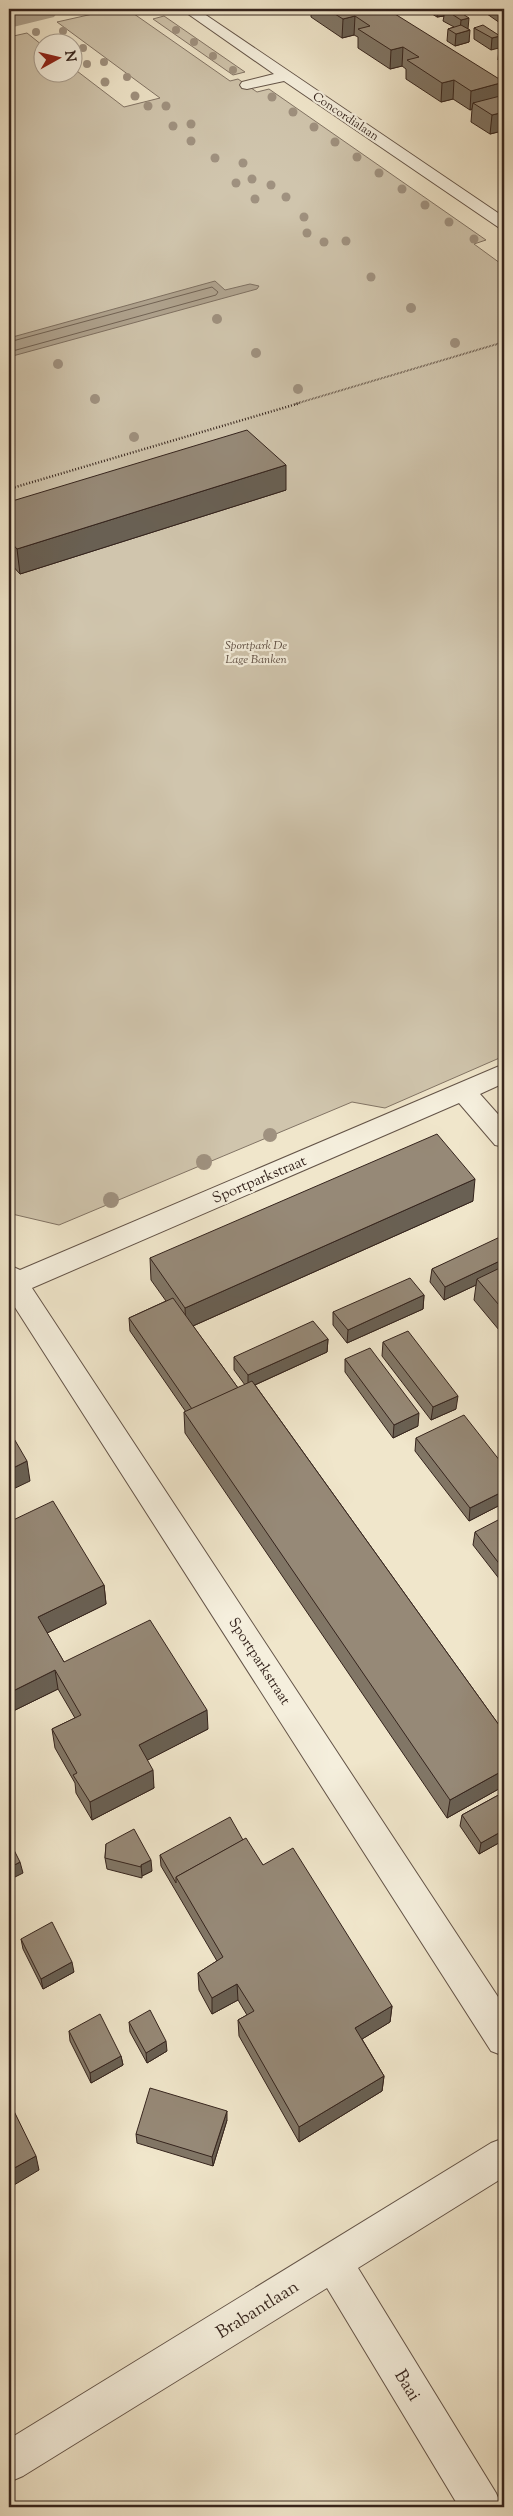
<svg xmlns="http://www.w3.org/2000/svg" width="513" height="2516" viewBox="0 0 513 2516" font-family="'Sorts Mill Goudy',serif">
	<rect width="100%" height="100%" fill="#f0e6cb"/>
	<filter id="stains"><feTurbulence type="fractalNoise" baseFrequency=".004" numOctaves="4"/><feColorMatrix values="0 0 0 0 .2 0 0 0 0 .09 0 0 0 0 .02 0 0 0 .5 -.17"/></filter>
	<radialGradient id="worn" r=".72"><stop offset=".6" stop-color="#630" stop-opacity="0"/><stop offset="1" stop-color="#630" stop-opacity=".3"/></radialGradient>
	<!-- green -->
	<g fill="#d0c5ad" stroke="#827465">
		<polygon points="115,9 127,9 230,81 238,79 257,92 269,89 486,240 474,244 504,266 504,1056 385,1108 352,1102 59,1225 12,1214 9,1210 9,37 27,33 42,45 42,72 72,72 73,68 124,107 160,98 57,22"/>
		<polygon points="164,16 245,72 233,75 153,19"/>
	</g>
	<!-- water -->
	<polygon fill="#b0a490" stroke="#7f7162" points="215,281 225,290 250,284 259,286 257,289 9,357 9,338"/>
	<g fill="none" stroke-linecap="round" stroke-linejoin="round">
		<!-- shore -->
		<polyline stroke="#726456" stroke-width="1" points="9,342 212,287 218,292 216,295 9,352"/>
		<!-- canal -->
		<polygon fill="#b0a490" fill-rule="evenodd" points="9,9 58,9 59,10 54,17 9,28"/>
		<defs>
			<g id="minor">
				<polygon points="181,9 197,9 504,217 504,229 498,227 284,81 247,89 242,88 240,85 242,82 274,74"/>
				<polygon points="504,1064 504,1083 480,1094 504,1121 504,1147 495,1145 459,1103 32,1288 504,2006 504,2056 491,2051 9,1298 9,1265 20,1270"/>
				<polygon points="504,2138 504,2177 358,2268 496,2493 502,2507 459,2507 327,2288 23,2476 9,2482 9,2439 491,2143"/>
			</g>
		</defs>
		<!-- minor casing -->
		<use href="#minor" stroke="#645448" stroke-width="2"/>
		<!-- path-far1 -->
		<polyline stroke="#35241d" stroke-width="2" stroke-dasharray="0.5 1" stroke-linecap="butt" points="295,404 504,342"/>
		<!-- path -->
		<polyline stroke="#35241d" stroke-width="2.5" stroke-dasharray="1 2" stroke-linecap="butt" points="9,489 300,403"/>
		<!-- minor -->
		<use href="#minor" fill="#f5efdd" fill-rule="evenodd"/>
	</g>
	<!-- trees -->
	<g fill="#9f917f">
		<circle cx="176" cy="30" r="4"/>
		<circle cx="63" cy="31" r="4"/>
		<circle cx="36" cy="32" r="4"/>
		<circle cx="194" cy="42" r="4"/>
		<circle cx="83" cy="48" r="4"/>
		<circle cx="213" cy="56" r="4"/>
		<circle cx="104" cy="62" r="4"/>
		<circle cx="87" cy="64" r="4"/>
		<circle cx="233" cy="70" r="4"/>
		<circle cx="127" cy="77" r="4"/>
		<circle cx="105" cy="82" r="4.5"/>
		<circle cx="135" cy="96" r="4.5"/>
		<circle cx="272" cy="97" r="4.5"/>
		<circle cx="148" cy="106" r="4.5"/>
		<circle cx="166" cy="106" r="4.5"/>
		<circle cx="293" cy="112" r="4.5"/>
		<circle cx="191" cy="124" r="4.5"/>
		<circle cx="173" cy="126" r="4.5"/>
		<circle cx="314" cy="127" r="4.5"/>
		<circle cx="191" cy="141" r="4.5"/>
		<circle cx="335" cy="142" r="4.5"/>
		<circle cx="357" cy="157" r="4.5"/>
		<circle cx="215" cy="158" r="4.5"/>
		<circle cx="243" cy="163" r="4.5"/>
		<circle cx="379" cy="173" r="4.5"/>
		<circle cx="252" cy="179" r="4.5"/>
		<circle cx="236" cy="183" r="4.5"/>
		<circle cx="271" cy="185" r="4.5"/>
		<circle cx="402" cy="189" r="4.5"/>
		<circle cx="286" cy="197" r="4.5"/>
		<circle cx="255" cy="199" r="4.5"/>
		<circle cx="425" cy="205" r="4.5"/>
		<circle cx="304" cy="217" r="4.5"/>
		<circle cx="449" cy="222" r="4.5"/>
		<circle cx="307" cy="233" r="4.5"/>
		<circle cx="474" cy="239" r="4.5"/>
		<circle cx="346" cy="241" r="4.5"/>
		<circle cx="324" cy="242" r="4.5"/>
		<circle cx="371" cy="277" r="4.5"/>
		<circle cx="411" cy="308" r="5"/>
		<circle cx="217" cy="319" r="5"/>
		<circle cx="455" cy="343" r="5"/>
		<circle cx="256" cy="353" r="5"/>
		<circle cx="58" cy="364" r="5"/>
		<circle cx="298" cy="389" r="5"/>
		<circle cx="95" cy="399" r="5"/>
		<circle cx="134" cy="437" r="5"/>
		<circle cx="270" cy="1135" r="7"/>
		<circle cx="204" cy="1162" r="8"/>
		<circle cx="111" cy="1200" r="8"/>
	</g>
	<!-- wall -->
	<g fill="#817666" stroke="#35241d">
		<polygon points="311,9 387,9 504,95 504,132 502,131 490,134 471,122 472,109 470,110 453,99 441,102 406,79 406,69 402,66 390,69 358,48 358,37 354,35 342,38 311,17"/>
		<polygon points="424,9 455,9 468,29 469,42 455,46 447,41 448,29 454,27 443,21 444,16 437,17"/>
		<polygon points="480,9 504,9 504,32 500,29 500,23"/>
		<polygon points="474,28 500,36 491,50 474,39"/>
		<polygon points="504,47 504,63 498,60 499,48"/>
		<polygon points="286,490 20,574 10,563 9,563 9,502"/>
		<polygon points="473,1201 193,1326 238,1388 245,1385 234,1370 234,1357 328,1339 327,1352 255,1385 504,1732 504,1786 447,1818 185,1433 184,1412 186,1412 130,1331 129,1318 166,1301 151,1280 150,1258"/>
		<polygon points="504,1239 504,1336 474,1300 476,1285 444,1300 430,1282 432,1269"/>
		<polygon points="424,1295 423,1309 347,1343 333,1325 333,1312"/>
		<polygon points="383,1342 456,1409 431,1420 382,1356"/>
		<polygon points="345,1359 418,1426 393,1438 345,1372"/>
		<polygon points="416,1438 504,1466 504,1503 469,1521 415,1451"/>
		<polygon points="9,1522 104,1585 106,1604 47,1633 64,1662 208,1729 147,1760 154,1788 92,1820 76,1793 75,1783 55,1748 52,1729 75,1718 58,1689 9,1713"/>
		<polygon points="504,1525 504,1585 473,1545 475,1532"/>
		<polygon points="504,1792 504,1840 479,1854 460,1826 462,1815"/>
		<polygon points="243,1840 263,1865 392,2006 390,2022 362,2039 384,2076 382,2091 299,2142 239,2036 238,2020 247,2015 238,2000 212,2014 199,1990 198,1973 217,1961 161,1866 160,1855"/>
		<polygon points="106,1844 152,1871 142,1876 142,1878 107,1869 105,1858"/>
		<polygon points="21,1939 74,1972 43,1989 23,1949"/>
		<polygon points="129,2022 167,2051 147,2063 130,2032"/>
		<polygon points="69,2031 121,2056 123,2065 91,2083 70,2041"/>
		<polygon points="227,2120 213,2166 137,2143 136,2134"/>
	</g>
	<!-- shaded-wall -->
	<g fill="#696053" stroke="#35241d">
		<polygon points="438,9 452,9 444,9 444,16 437,17"/>
		<polygon points="355,16 354,35 342,38 343,19"/>
		<polygon points="469,18 468,29 460,31 461,20"/>
		<polygon points="470,30 469,42 455,46 456,34"/>
		<polygon points="500,36 499,48 491,50 492,38"/>
		<polygon points="403,47 402,66 390,69 391,50"/>
		<polygon points="454,80 453,99 441,102 442,83"/>
		<polygon points="504,82 503,102 473,103 472,109 470,110 471,91"/>
		<polygon points="504,112 502,131 490,134 492,115"/>
		<polygon points="286,465 286,490 20,574 17,549"/>
		<polygon points="475,1179 473,1201 186,1329 185,1308"/>
		<polygon points="504,1259 504,1272 477,1279 476,1285 444,1300 445,1287"/>
		<polygon points="424,1295 423,1309 347,1343 348,1330"/>
		<polygon points="328,1339 327,1352 248,1388 248,1375"/>
		<polygon points="458,1396 456,1409 431,1420 433,1407"/>
		<polygon points="419,1413 418,1426 393,1438 394,1425"/>
		<polygon points="27,1461 30,1481 9,1491 9,1470"/>
		<polygon points="504,1491 504,1503 469,1521 470,1508"/>
		<polygon points="104,1585 106,1604 41,1636 38,1617"/>
		<polygon points="55,1670 58,1689 9,1713 9,1693"/>
		<polygon points="207,1710 208,1729 140,1764 139,1745"/>
		<polygon points="153,1770 154,1788 92,1820 90,1802"/>
		<polygon points="504,1770 504,1786 447,1818 450,1800"/>
		<polygon points="504,1830 504,1840 479,1854 481,1843"/>
		<polygon points="151,1860 152,1871 142,1876 141,1865"/>
		<polygon points="20,1862 23,1873 9,1880 9,1868"/>
		<polygon points="72,1962 74,1972 43,1989 41,1979"/>
		<polygon points="237,1984 238,2000 212,2014 212,1998"/>
		<polygon points="392,2006 390,2022 354,2044 355,2028"/>
		<polygon points="166,2041 167,2051 147,2063 146,2053"/>
		<polygon points="121,2056 123,2065 91,2083 90,2073"/>
		<polygon points="384,2076 382,2091 299,2142 299,2127"/>
		<polygon points="227,2111 227,2120 213,2166 212,2157"/>
		<polygon points="36,2156 39,2170 9,2188 9,2171"/>
	</g>
	<!-- building -->
	<g fill="#968977" stroke="#35241d">
		<polygon points="327,9 387,9 504,82 471,91 454,80 442,83 407,60 419,57 403,47 391,50 358,29 370,26 355,16 343,19"/>
		<polygon points="444,9 455,9 469,18 461,20"/>
		<polygon points="461,25 470,30 456,34 448,29"/>
		<polygon points="483,25 500,36 492,38 474,28"/>
		<polygon points="504,47 504,51 499,48"/>
		<polygon points="504,95 504,112 492,115 473,103"/>
		<polygon points="247,430 286,465 17,549 9,540 9,502"/>
		<polygon points="437,1134 475,1179 185,1308 150,1258"/>
		<polygon points="502,1236 504,1239 504,1259 445,1287 432,1269"/>
		<polygon points="504,1266 504,1311 477,1279"/>
		<polygon points="410,1278 424,1295 348,1330 333,1312"/>
		<polygon points="173,1298 238,1388 192,1409 129,1318"/>
		<polygon points="313,1321 328,1339 248,1375 234,1357"/>
		<polygon points="408,1331 458,1396 433,1407 383,1342"/>
		<polygon points="370,1348 419,1413 394,1425 345,1359"/>
		<polygon points="252,1381 504,1732 504,1770 450,1800 184,1412"/>
		<polygon points="464,1415 504,1466 504,1491 470,1508 416,1438"/>
		<polygon points="9,1430 27,1461 9,1470"/>
		<polygon points="53,1501 104,1585 38,1617 64,1662 150,1620 207,1710 139,1745 153,1770 90,1802 73,1775 77,1773 52,1729 81,1715 55,1670 9,1693 9,1522"/>
		<polygon points="500,1519 504,1525 504,1570 475,1532"/>
		<polygon points="504,1792 504,1830 481,1843 462,1815"/>
		<polygon points="230,1817 243,1840 176,1877 176,1883 160,1855"/>
		<polygon points="134,1829 151,1860 141,1865 141,1867 105,1858 106,1844"/>
		<polygon points="246,1838 263,1865 293,1848 392,2006 355,2028 384,2076 299,2127 238,2020 254,2011 237,1984 212,1998 198,1973 223,1957 176,1877"/>
		<polygon points="9,1840 20,1862 9,1868"/>
		<polygon points="52,1922 72,1962 41,1979 21,1939"/>
		<polygon points="150,2010 166,2041 146,2053 129,2022"/>
		<polygon points="100,2014 121,2056 90,2073 69,2031"/>
		<polygon points="150,2088 227,2111 212,2157 136,2134"/>
		<polygon points="9,2101 36,2156 9,2171"/>
	</g>
	<g text-anchor="middle" stroke-width="4.5" stroke-linejoin="round" paint-order="stroke">
		<!-- far-street labels -->
		<g font-size="12" fill="#35241d" stroke="#f5efdd">
			<text transform="translate(346 116) rotate(34)" y="4">Concordialaan</text>
		</g>
		<!-- far-park labels -->
		<g font-size="12" font-style="italic" fill="#5c4c41" stroke="#f5efdd">
			<text x="256" y="649">Sportpark De<tspan x="256" dy="14">Lage Banken</tspan></text>
		</g>
		<!-- street labels -->
		<g font-size="15" fill="#35241d" stroke="#f5efdd">
			<text transform="translate(259 1179) rotate(-23)" y="5">Sportparkstraat</text>
			<text transform="translate(260 1661) rotate(57)" y="5">Sportparkstraat</text>
		</g>
		<!-- near-street labels -->
		<g font-size="18" fill="#35241d" stroke="#f5efdd">
			<text transform="translate(257 2309) rotate(-32)" y="6">Brabantlaan</text>
			<text transform="translate(408 2385) rotate(59)" y="6">Baai</text>
		</g>
	</g>
	<!-- margin -->
	<rect width="513" height="2516" fill="none" stroke="#f0e6cb" stroke-width="30"/>
	<rect x="10" y="10" width="493" height="2496" fill="none" stroke="#35241d" stroke-width="2.5"/>
	<rect x="15" y="15" width="483" height="2486" fill="none" stroke="#35241d"/>
	<!-- north arrow -->
	<g transform="translate(58 58) rotate(82)"><circle r="24" fill="#f5efdd" stroke="#a89e90"/>
	<path d="M0-4L9 19L0 12L-9 19Z" fill="#8f2418"/>
	<text y="-8" font-size="14" font-weight="bold" text-anchor="middle" fill="#35241d">N</text>
	</g>
	<rect width="100%" height="100%" filter="url(#stains)"/>
	<rect width="100%" height="100%" fill="url(#worn)"/>
</svg>
